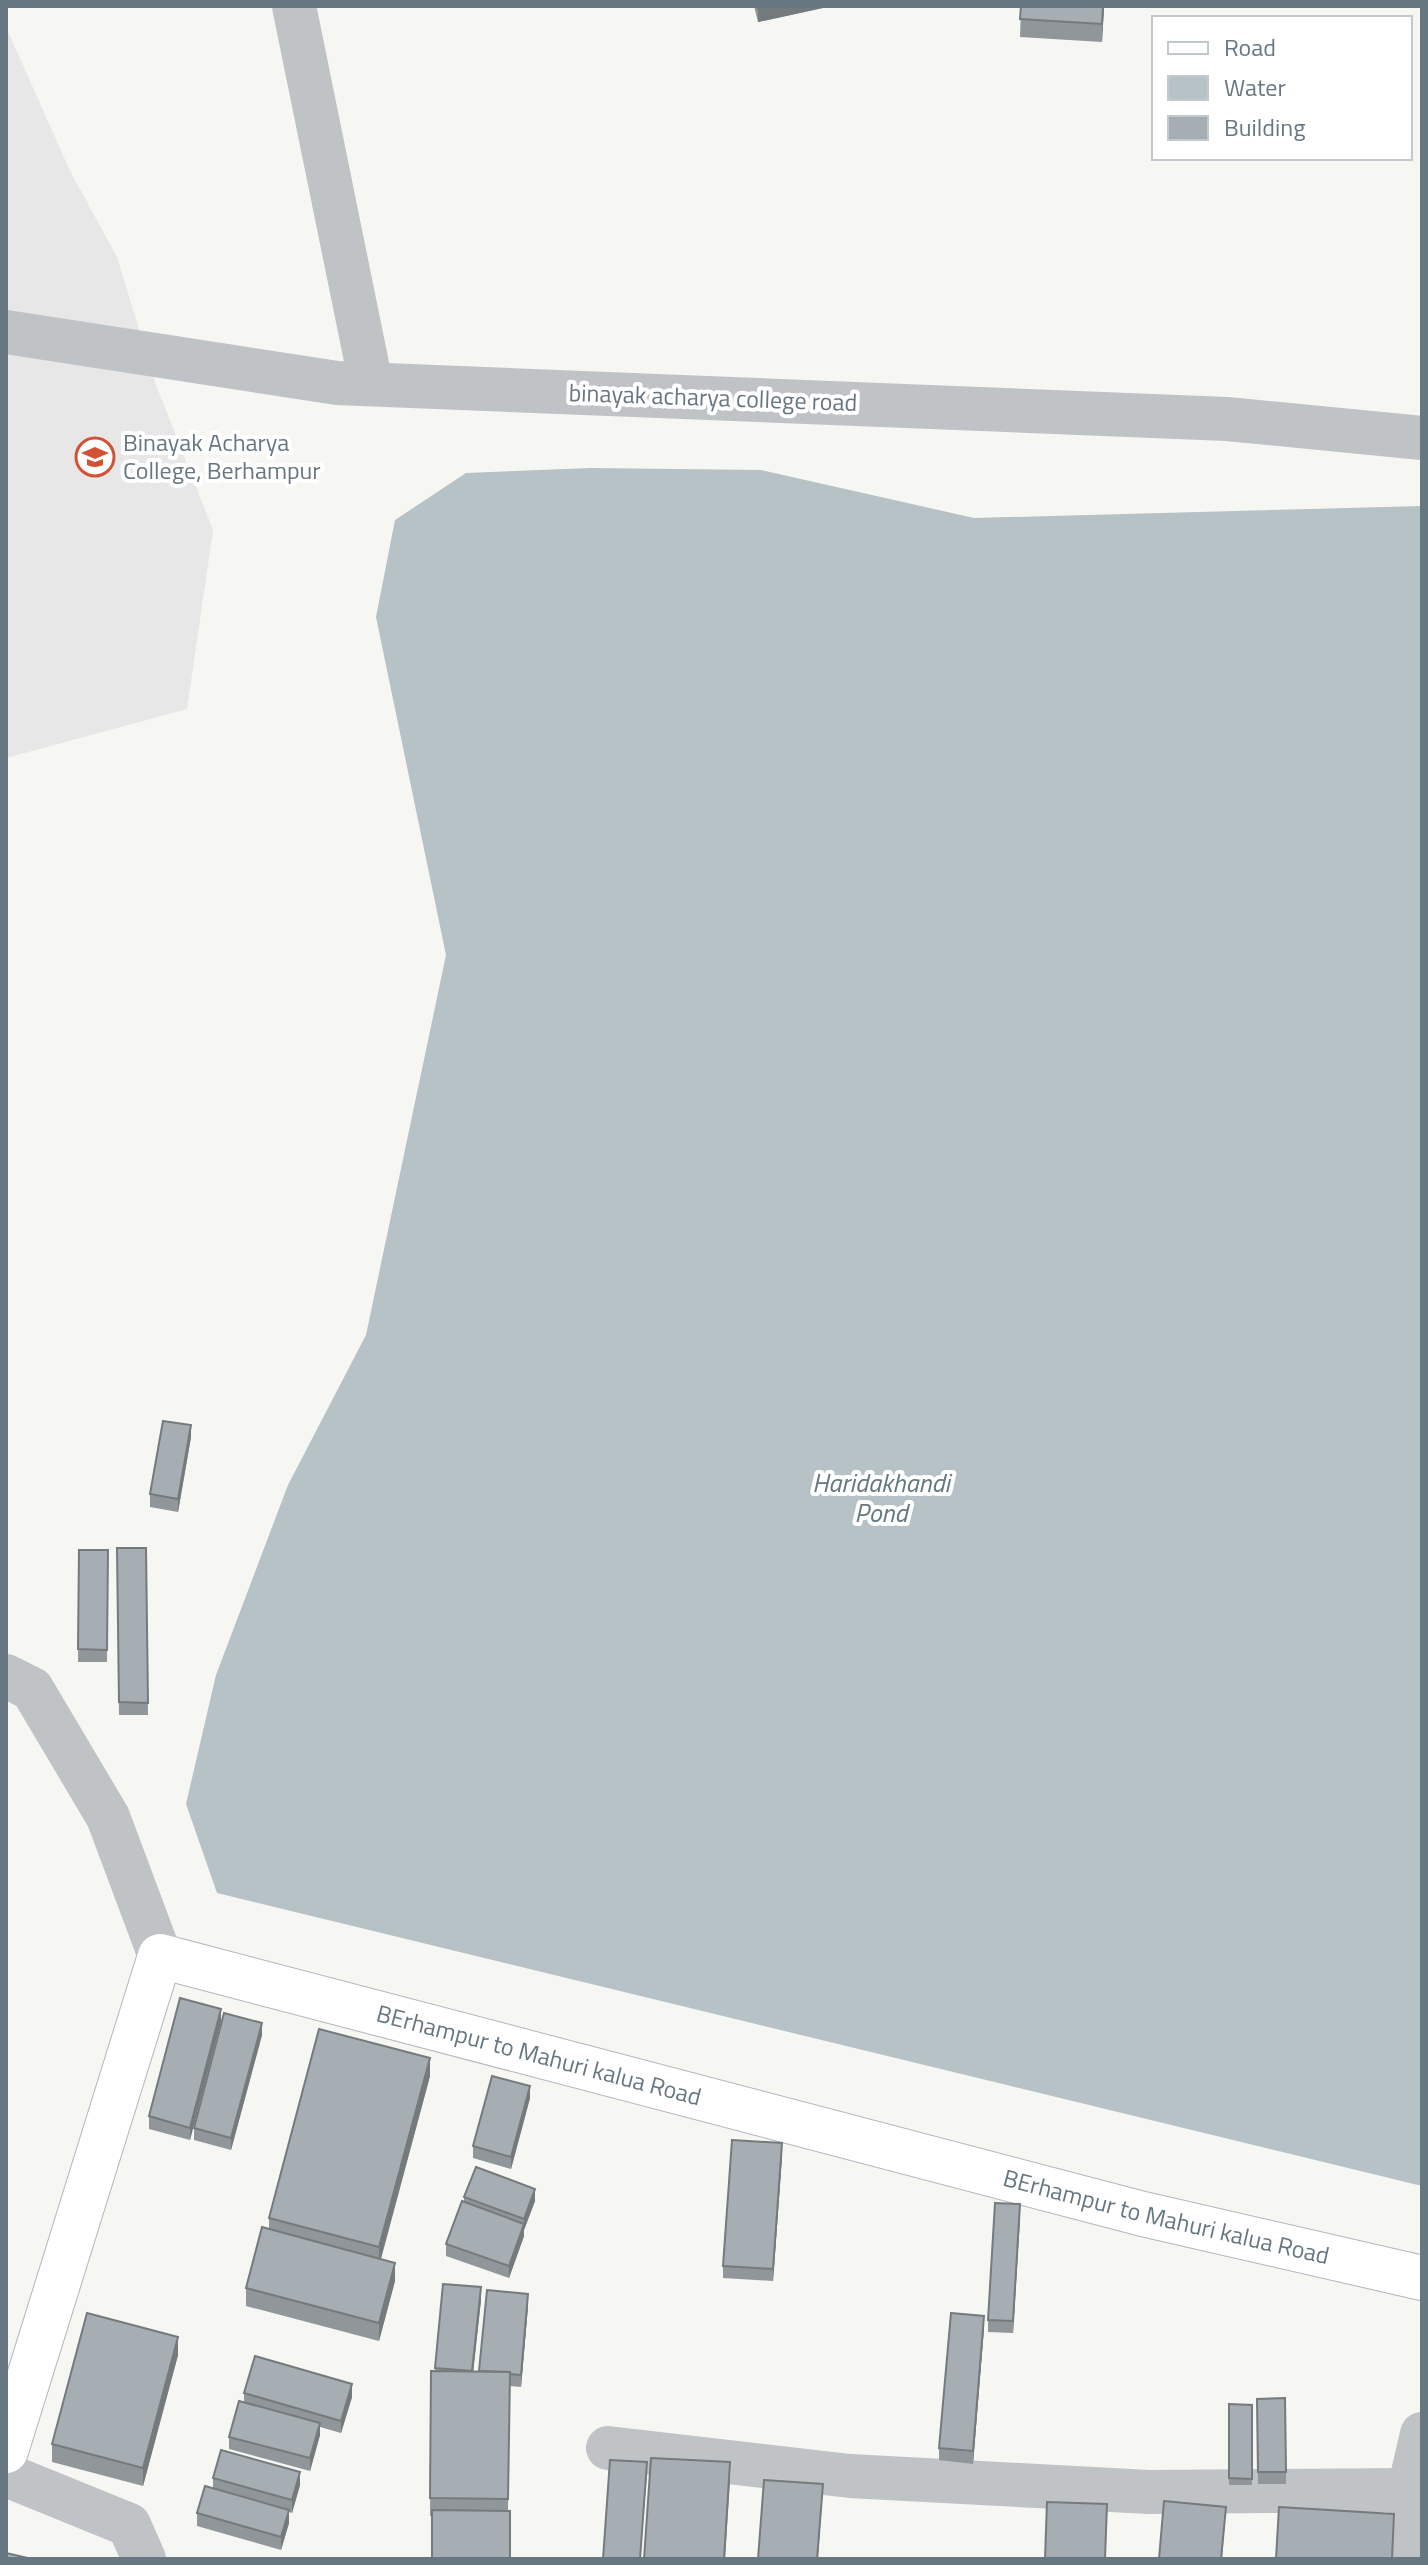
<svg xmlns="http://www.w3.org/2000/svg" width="1428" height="2565" viewBox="0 0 1428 2565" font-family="'Titillium Web',sans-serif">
	<rect width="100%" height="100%" fill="#f6f6f3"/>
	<!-- built -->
	<polygon fill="#e6e7e6" points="6,27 70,171 117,257 156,385 213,530 187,709 6,758"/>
	<!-- water -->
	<polygon fill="#b6c2c5" points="590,468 761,470 974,518 1422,506 1422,2186 217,1893 186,1804 216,1675 288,1485 366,1335 446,955 376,617 395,520 466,473"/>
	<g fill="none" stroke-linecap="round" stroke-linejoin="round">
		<defs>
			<g id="secondary">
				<path id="s1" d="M6 2451 160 1956 1143 2214 1422 2278"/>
			</g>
		</defs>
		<!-- secondary casing -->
		<use href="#secondary" stroke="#b2b7ba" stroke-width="46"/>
		<!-- street -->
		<g stroke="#bfc3c6" stroke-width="44">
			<polyline points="294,6 371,384"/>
			<polyline points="6,332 337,383 1227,419 1422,438"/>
			<polyline points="6,1676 32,1689 108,1817 160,1956"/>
			<polyline points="608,2448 850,2476 1149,2492 1409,2490"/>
			<polyline points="6,2475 129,2525 144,2559"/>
			<polyline points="1413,2559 1409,2490 1422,2434"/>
		</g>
		<!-- secondary -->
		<use href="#secondary" stroke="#fff" stroke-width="44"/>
	</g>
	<!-- wall -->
	<g fill="#90969a">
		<polygon points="754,6 832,6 758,22"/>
		<polygon points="1021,6 1104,6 1102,42 1020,37"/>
		<polygon points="191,1437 178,1512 150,1507 150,1494"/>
		<polygon points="117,1548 146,1548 148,1715 119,1715"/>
		<polygon points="79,1550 108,1550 107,1662 78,1662"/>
		<polygon points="221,2009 190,2140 149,2129 149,2116"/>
		<polygon points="262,2035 231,2150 194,2140 194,2128"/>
		<polygon points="430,2076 381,2259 395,2281 379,2341 246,2306 246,2288 269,2229 269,2218"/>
		<polygon points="530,2098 511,2169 473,2158 473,2146"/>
		<polygon points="782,2156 773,2281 723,2278 723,2266"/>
		<polygon points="464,2197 535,2201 524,2230 524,2236 509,2278 446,2256 446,2244 464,2202"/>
		<polygon points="1020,2217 1013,2333 988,2332 988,2320"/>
		<polygon points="443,2284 481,2300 473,2371 479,2372 528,2306 521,2387 510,2386 508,2511 430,2516 431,2371 435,2371"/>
		<polygon points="984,2328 973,2464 939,2460 939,2448"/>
		<polygon points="178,2355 143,2486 52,2462 52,2444"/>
		<polygon points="244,2393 352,2397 341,2433 320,2427 320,2435 310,2471 229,2449 229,2437 244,2403"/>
		<polygon points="1285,2398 1286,2484 1258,2484 1257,2399"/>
		<polygon points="1229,2404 1252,2405 1252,2485 1229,2485"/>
		<polygon points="213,2478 300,2485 292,2513 289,2512 289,2523 281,2550 197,2526 197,2513 213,2488"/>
	</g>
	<!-- shaded-wall -->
	<g fill="#757a7d">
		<polygon points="774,6 832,6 758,22 758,9"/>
		<polygon points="1103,6 1104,6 1102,42 1102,24"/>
		<polygon points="191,1425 191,1437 178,1512 178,1499"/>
		<polygon points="221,2009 221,2022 190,2140 190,2128"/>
		<polygon points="262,2023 262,2035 231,2150 231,2138"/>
		<polygon points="430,2058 430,2076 379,2265 379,2247"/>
		<polygon points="530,2086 530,2098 511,2169 511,2157"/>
		<polygon points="782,2143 782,2156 773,2281 773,2269"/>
		<polygon points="535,2189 535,2201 524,2230 524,2236 509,2278 509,2266 524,2225 524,2219"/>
		<polygon points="1020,2204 1020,2217 1013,2333 1013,2321"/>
		<polygon points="395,2263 395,2281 379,2341 379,2323"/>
		<polygon points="481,2287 481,2300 472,2383 472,2371"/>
		<polygon points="528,2294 528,2306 521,2387 521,2375"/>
		<polygon points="984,2316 984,2328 973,2464 973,2451"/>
		<polygon points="178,2337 178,2355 143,2486 143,2468"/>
		<polygon points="352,2384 352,2397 341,2433 341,2421"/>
		<polygon points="320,2423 320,2435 310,2471 310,2458"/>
		<polygon points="647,2462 647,2474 640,2559"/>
		<polygon points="730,2462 730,2480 725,2559 724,2559"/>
		<polygon points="300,2472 300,2485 292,2513 292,2500"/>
		<polygon points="823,2484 818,2559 817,2559"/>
		<polygon points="1226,2507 1222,2559 1221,2559"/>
		<polygon points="289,2510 289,2523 281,2550 281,2537"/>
	</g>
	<!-- building -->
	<g fill="#a7aeb3" stroke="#757a7d" stroke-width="2">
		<polygon points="757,6 774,6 758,9"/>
		<polygon points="1021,6 1103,6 1102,24 1020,19"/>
		<polygon points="163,1421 191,1425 178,1499 150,1494"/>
		<polygon points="117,1548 146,1548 148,1703 119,1702"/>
		<polygon points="79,1550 108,1550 107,1650 78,1649"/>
		<polygon points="180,1998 221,2009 190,2128 149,2116"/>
		<polygon points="224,2013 262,2023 231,2138 194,2128"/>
		<polygon points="319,2029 430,2058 379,2247 269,2218"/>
		<polygon points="492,2076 530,2086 511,2157 473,2146"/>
		<polygon points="732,2140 782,2143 773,2269 723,2266"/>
		<polygon points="476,2167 535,2189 524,2219 464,2197"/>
		<polygon points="462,2201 524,2224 509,2266 446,2244"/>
		<polygon points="995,2203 1020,2204 1013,2321 988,2320"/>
		<polygon points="262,2227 395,2263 379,2323 246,2288"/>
		<polygon points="443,2284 481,2287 472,2371 435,2368"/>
		<polygon points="487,2290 528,2294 521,2375 510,2374 510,2372 479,2371"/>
		<polygon points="87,2313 178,2337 143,2468 52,2444"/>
		<polygon points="951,2313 984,2316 973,2451 939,2448"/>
		<polygon points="255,2356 352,2384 341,2421 244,2393"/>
		<polygon points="431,2371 510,2372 508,2499 430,2498"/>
		<polygon points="1285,2398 1286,2472 1258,2472 1257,2399"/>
		<polygon points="239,2401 320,2423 310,2458 229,2437"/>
		<polygon points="1229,2404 1252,2405 1252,2479 1229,2478"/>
		<polygon points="221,2450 300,2472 292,2500 213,2478"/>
		<polygon points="651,2458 730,2462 724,2559 644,2559"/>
		<polygon points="610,2460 647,2462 640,2559 603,2559"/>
		<polygon points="764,2480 823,2484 817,2559 758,2559"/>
		<polygon points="205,2486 289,2510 281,2537 197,2513"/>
		<polygon points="1164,2501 1226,2507 1221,2559 1159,2559"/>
		<polygon points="1047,2502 1107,2504 1105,2559 1045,2559"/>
		<polygon points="1279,2507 1394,2514 1392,2559 1276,2559"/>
		<polygon points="432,2510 510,2511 510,2559 432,2559"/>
		<polygon points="6,2553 32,2559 6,2559"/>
	</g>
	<!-- icons -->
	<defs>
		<symbol id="university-ring" viewBox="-11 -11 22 22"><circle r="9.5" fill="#fff" stroke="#d45135" stroke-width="1.5"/><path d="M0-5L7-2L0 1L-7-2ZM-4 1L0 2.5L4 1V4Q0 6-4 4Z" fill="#d45135"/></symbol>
	</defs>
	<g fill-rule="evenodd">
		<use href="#university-ring" x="73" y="435" width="44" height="44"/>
	</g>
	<g text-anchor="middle" stroke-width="8" stroke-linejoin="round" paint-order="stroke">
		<!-- street labels -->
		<g font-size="24" fill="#677781" stroke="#fff">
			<text transform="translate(713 398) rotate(2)" y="8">binayak acharya college road</text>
			<text dy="8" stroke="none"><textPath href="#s1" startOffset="910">BErhampur to Mahuri kalua Road</textPath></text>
			<text dy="8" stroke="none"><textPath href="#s1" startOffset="1558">BErhampur to Mahuri kalua Road</textPath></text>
		</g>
		<!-- poi labels -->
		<g font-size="24" fill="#677781" stroke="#fff" text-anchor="start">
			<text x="123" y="451">Binayak Acharya<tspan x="123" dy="28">College, Berhampur</tspan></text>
		</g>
		<!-- water labels -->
		<g font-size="26" font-style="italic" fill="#63787e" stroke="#fff">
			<text x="881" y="1492">Haridakhandi<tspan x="881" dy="30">Pond</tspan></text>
		</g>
	</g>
	<!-- border -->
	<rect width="1428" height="2565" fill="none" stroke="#677781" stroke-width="16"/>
	<!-- legend -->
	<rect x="1152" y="16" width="260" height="144" fill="#ffffff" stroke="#c2c9cd" stroke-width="2"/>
	<rect x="1168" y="42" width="40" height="12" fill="#ffffff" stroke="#c2c9cd" stroke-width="2"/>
	<text x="1224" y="56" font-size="24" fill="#677781">Road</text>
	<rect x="1168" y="76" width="40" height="24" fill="#b6c2c5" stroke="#c2c9cd" stroke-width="2"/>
	<text x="1224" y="96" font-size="24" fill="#677781">Water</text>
	<rect x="1168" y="116" width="40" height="24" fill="#a7aeb3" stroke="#c2c9cd" stroke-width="2"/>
	<text x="1224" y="136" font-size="24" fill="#677781">Building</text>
</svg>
